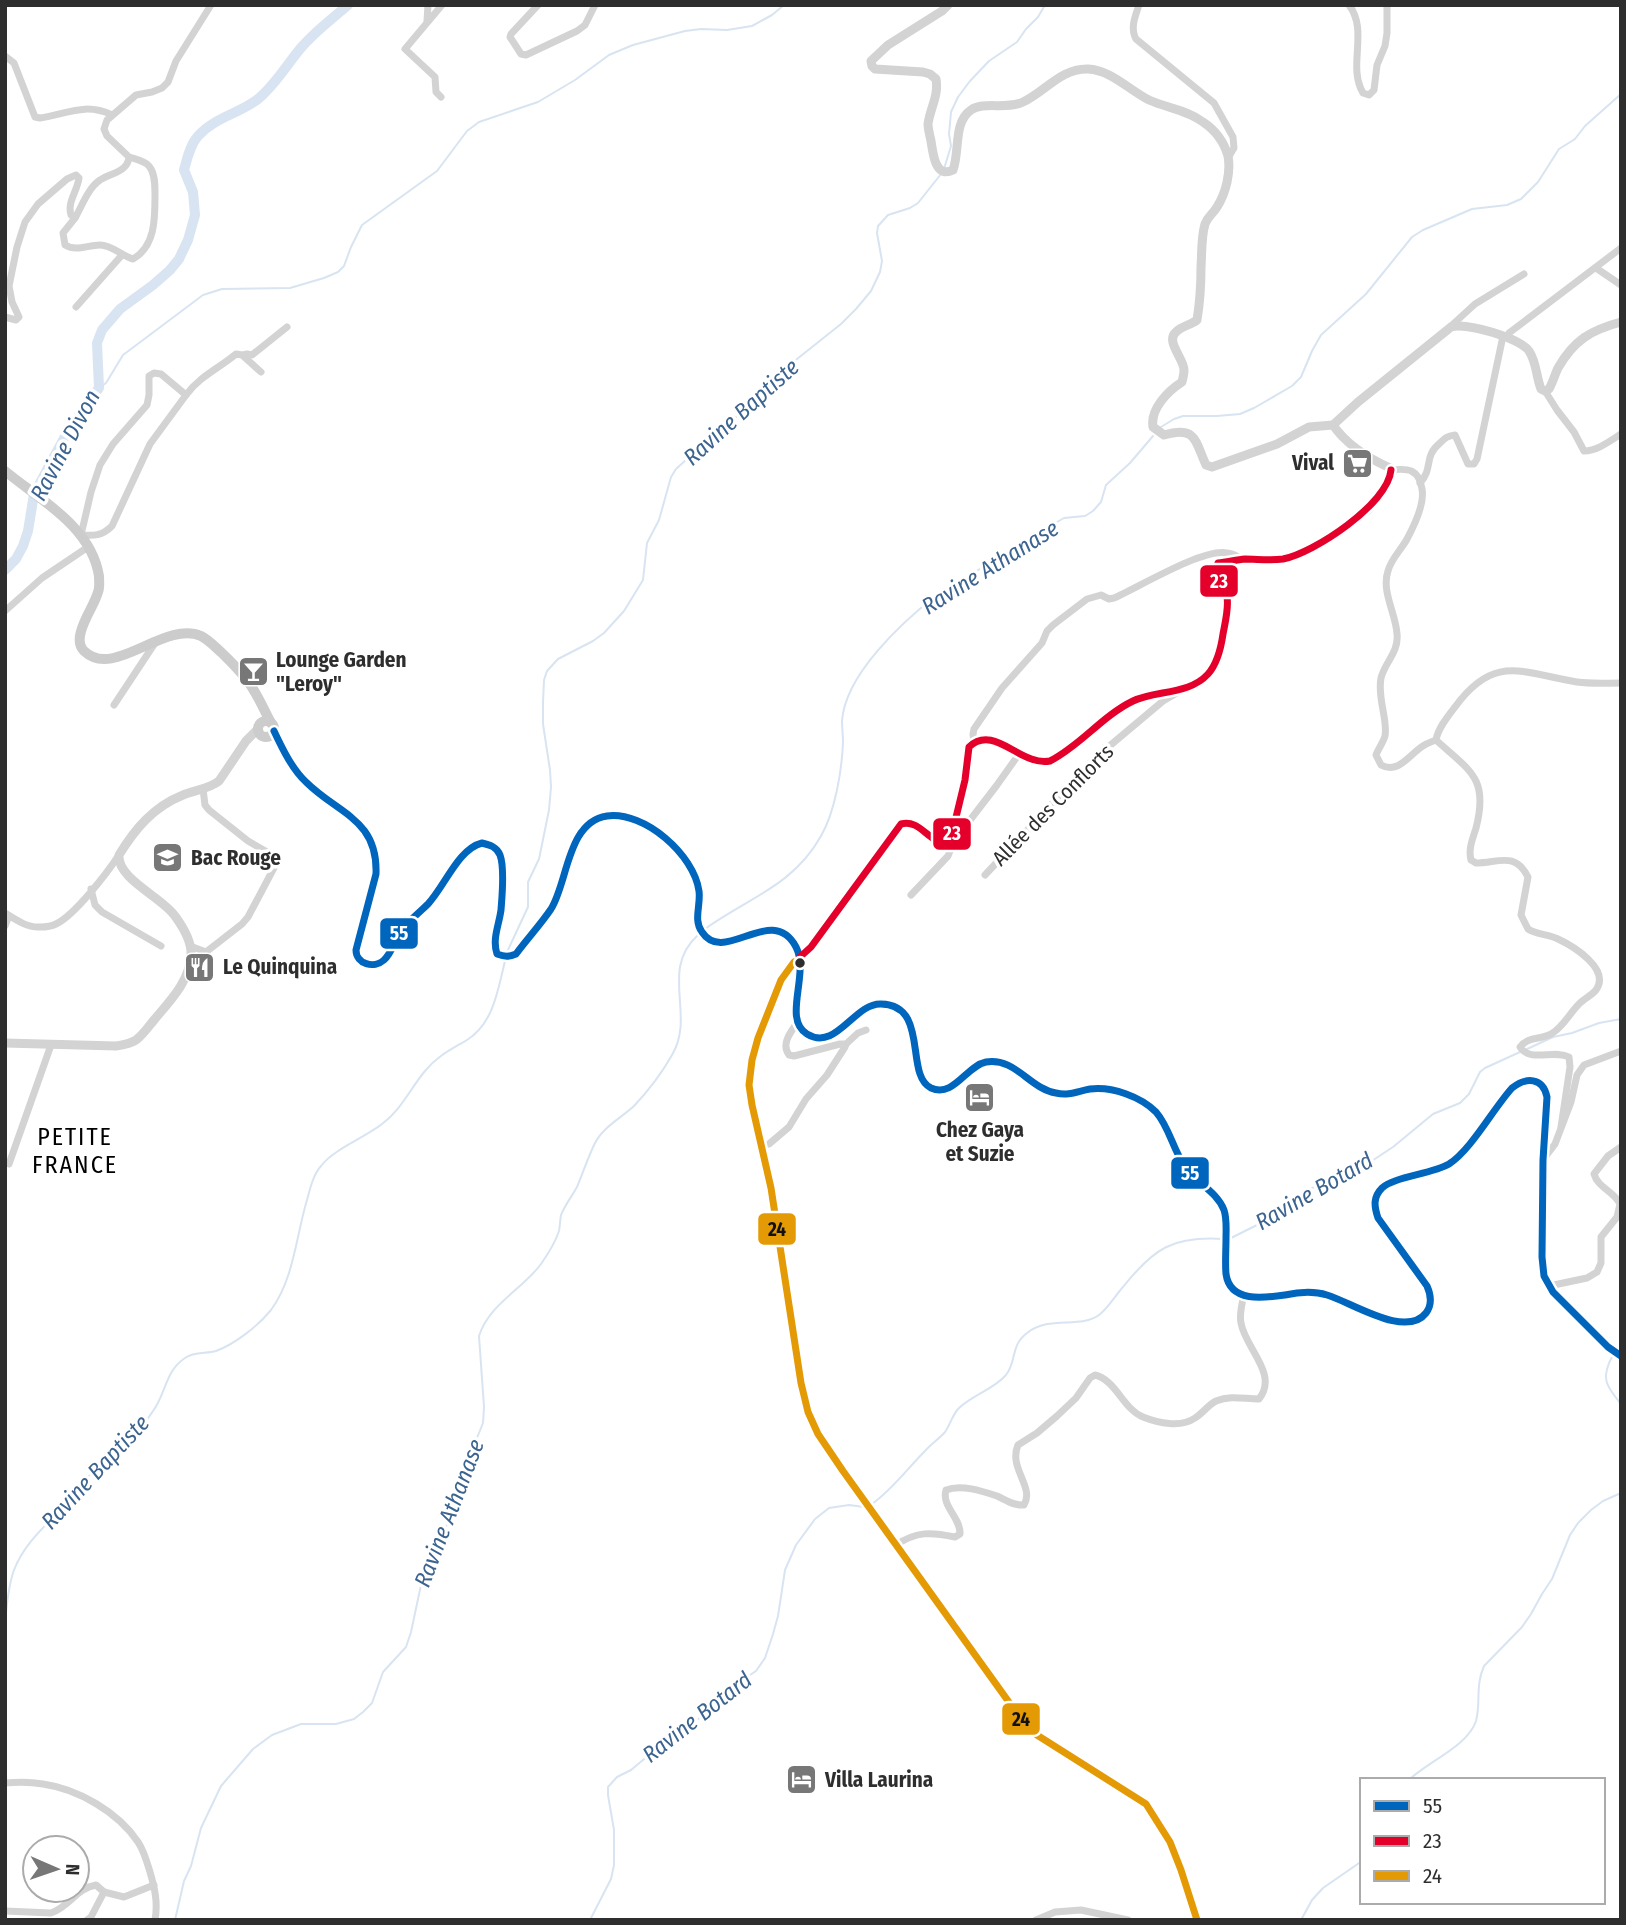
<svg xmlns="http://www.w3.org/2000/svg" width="1626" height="1925" viewBox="0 0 1626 1925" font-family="'Fira Sans Condensed',sans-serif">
	<rect width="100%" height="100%" fill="#fff"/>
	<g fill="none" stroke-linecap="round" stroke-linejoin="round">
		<!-- stream -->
		<g stroke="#d8e4f1" stroke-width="2">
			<polyline points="944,169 951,146 949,134 951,112 958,97 970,81 989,61 1017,42 1026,29 1038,17 1045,5"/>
			<polyline points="99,388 106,383 123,355 203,295 222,289 290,288 324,278 338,272 344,266 351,247 362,225 437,171 467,131 479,122 538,102 575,80 609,55 633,45 685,31 701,29 727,30 752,26 772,15 784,5"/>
			<polyline points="1161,427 1174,419 1183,416 1217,416 1240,414 1254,408 1292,386 1301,377 1312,351 1321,335 1366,294 1412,237 1423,230 1472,209 1507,205 1521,199 1538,182 1559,149 1575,139 1585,126 1621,94"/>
			<path d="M705 929C748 898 793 886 821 836 835 812 842 770 843 742 843 735 842 728 842 721 845 675 902 622 937 595L1057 522 1064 518 1085 516 1093 511 1101 502 1106 485 1130 463 1153 436"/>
			<polyline points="507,952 528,907 528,882 539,859 549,810 551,787 550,770 543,724 543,702 544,680 547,671 558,659 593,641 604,633 624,611 643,580 647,543 659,520 671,477 676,469 709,439 758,399 797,359 841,324 856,309 871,291 880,272 882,261 877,233 878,226 888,215 910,208 918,203 941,174"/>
			<polyline points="1525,1050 1553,1037 1572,1033 1599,1023 1621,1019"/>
			<polyline points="1229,1239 1257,1225 1268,1216 1289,1204 1311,1188 1328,1185 1346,1178 1393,1147 1433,1114 1460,1103 1469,1094 1480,1072 1485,1068 1520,1052"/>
			<path d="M1613 1355C1600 1378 1606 1386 1621 1404"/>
			<path d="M872 1504C892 1490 908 1468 925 1451 931 1444 939 1439 945 1432 950 1425 952 1416 958 1409 972 1395 993 1390 1006 1375 1017 1361 1010 1346 1027 1333 1049 1315 1080 1329 1099 1315 1108 1308 1115 1296 1123 1287 1154 1248 1173 1236 1223 1239"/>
			<path d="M5 1622C7 1605 8 1586 14 1570 26 1539 53 1520 73 1496 85 1482 94 1468 107 1455 122 1441 142 1429 153 1411 166 1394 165 1371 185 1358 194 1351 206 1354 216 1351 235 1344 258 1326 271 1310 294 1279 296 1236 307 1200 310 1189 313 1175 321 1166 334 1149 364 1138 382 1124 401 1110 410 1089 425 1071 437 1056 452 1049 467 1040 494 1023 498 989 505 961"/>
			<path d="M1409 1780C1427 1762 1468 1746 1476 1721 1481 1703 1475 1686 1484 1666L1522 1627 1531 1614 1542 1594 1552 1579 1570 1535 1578 1523 1591 1510 1603 1501 1621 1493"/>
			<path d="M175 1920 184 1881 191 1866 201 1828 221 1786 253 1749 272 1735 301 1724H336L354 1719 363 1712 372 1703 383 1672 406 1647 411 1632 424 1571 443 1538 458 1485 483 1423 484 1407 479 1336C489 1304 523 1289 541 1264 548 1254 555 1243 559 1231 560 1226 560 1220 561 1215 565 1205 572 1196 577 1187 583 1173 588 1157 595 1143 603 1127 621 1118 634 1106 648 1091 662 1073 672 1055 696 1015 659 970 698 935"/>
			<polyline points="590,1920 611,1879 614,1865 614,1830 608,1795 608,1787 617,1777 631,1770 661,1745 694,1723 732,1687 756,1671 765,1658 773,1634 778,1616 785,1570 796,1545 815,1519 829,1508 849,1505 864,1507"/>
			<polyline points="1301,1920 1312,1900 1323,1888 1362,1861"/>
		</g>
		<!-- river -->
		<path stroke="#d8e4f1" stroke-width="10" d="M5 570 16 559 23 546 28 531 34 494 70 427 99 388 97 343 102 330 120 309 153 285 170 270 179 259 188 240 195 215 193 192 184 170C187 159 190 145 198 136 215 117 239 114 258 99 275 85 286 66 300 49 314 32 332 19 348 5"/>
		<!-- minor -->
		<g stroke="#d3d3d3" stroke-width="7">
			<polyline points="538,5 511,34 510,37 521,54 526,55 577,31 585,25 595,5"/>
			<path d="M1139 5C1135 17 1130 28 1136 39L1214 103 1233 137 1234 148 1228 158"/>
			<path d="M1349 5C1369 31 1347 66 1363 93L1369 95 1374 90 1377 65 1385 46 1387 33V5"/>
			<polyline points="427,21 428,5"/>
			<path d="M5 56 14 63 35 117 40 118C67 114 85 102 112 115"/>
			<polyline points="441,97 436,92 435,77 405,49 442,5"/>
			<path d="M75 218 63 233 65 245C77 252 87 245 100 245 112 245 122 256 133 259 156 246 155 217 155 193 155 185 155 173 149 166 145 161 135 159 129 157"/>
			<polyline points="1596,268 1621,285"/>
			<polyline points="76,307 122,255"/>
			<path d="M5 317 16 320 19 317 12 302 9 286 17 247 25 222 38 204 67 179 76 175 79 178C77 192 67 202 71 215L75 218C82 206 88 188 100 180 110 173 128 172 129 157L107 136 104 129 107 120 136 95 152 92 162 88 168 82 176 61 211 5"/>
			<polyline points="1451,326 1475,304 1524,274"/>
			<polyline points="1507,337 1509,333 1621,248"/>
			<polyline points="243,355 247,354 252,355 287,327"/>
			<path d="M154 373 161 374 186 395 150 444 112 526C102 536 94 536 81 535L91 492 100 465 113 444 147 405 149 395V376Z"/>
			<path d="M1545 391 1557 410 1574 432 1584 451C1597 451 1610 441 1621 434"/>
			<path d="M186 395C200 376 218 369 236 354L242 355 261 372"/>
			<path d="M1391 470C1408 468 1419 469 1422 489 1425 504 1414 526 1407 539 1401 550 1391 559 1388 571 1381 591 1396 614 1397 634 1399 652 1385 662 1381 678 1377 698 1388 719 1385 736 1383 743 1378 749 1376 755L1381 765C1397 774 1408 757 1420 748 1425 744 1430 742 1436 740 1470 771 1489 778 1476 828 1473 838 1468 849 1471 860L1476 863C1498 863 1515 851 1528 877L1521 915 1528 929C1537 935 1548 934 1558 939 1573 946 1611 969 1596 990 1592 995 1584 999 1579 1004 1570 1013 1564 1025 1554 1032 1543 1041 1529 1035 1520 1047 1530 1063 1554 1049 1569 1057L1570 1067 1561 1127"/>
			<path d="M1420 483C1434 467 1423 457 1440 443 1445 438 1447 436 1455 435L1468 464H1474L1477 459 1503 336"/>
			<polyline points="5,611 42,578 88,547"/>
			<polyline points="114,705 155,643"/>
			<path d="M1436 740C1438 728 1448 716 1455 707 1494 653 1522 673 1577 682 1591 684 1606 683 1621 683"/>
			<path d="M974 742 973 734 974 729 1002 688 1042 643 1047 631 1053 625 1087 599 1101 595 1109 599 1114 598C1139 587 1203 548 1227 553 1232 553 1238 557 1243 559"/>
			<polyline points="985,875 1094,759 1163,701 1182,690"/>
			<polyline points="91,889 95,905 102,912 161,946"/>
			<polyline points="911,895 948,856 954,841 997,785 1019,754"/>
			<path d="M5 913C16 920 28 928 40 927 45 927 52 926 56 924 75 915 107 873 119 855"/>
			<polyline points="5,926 9,916"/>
			<polyline points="190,946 206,952 242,924 248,917 276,864 274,856 248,841 209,810 205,805 203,789"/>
			<polyline points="846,1044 858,1033 866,1030"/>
			<path d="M762 1146 769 1144 789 1127 806 1099 827 1075 845 1047 846 1044H840L794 1056 789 1055C781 1044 790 1033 797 1023"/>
			<polyline points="1543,1160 1555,1144 1571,1102 1577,1075 1584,1065 1621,1051"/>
			<polyline points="9,1164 51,1045"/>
			<path d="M1549 1286 1587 1278 1597 1272 1601 1263V1237L1617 1217 1620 1204C1614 1191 1598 1188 1594 1174L1608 1156 1621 1147"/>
			<path d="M896 1545C917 1531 931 1532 955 1537L960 1534C961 1518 941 1506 946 1490 961 1484 982 1491 997 1496 1006 1500 1014 1506 1024 1505 1035 1487 1008 1468 1018 1445L1037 1433 1057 1416 1076 1398 1090 1378 1095 1375C1116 1380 1123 1409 1143 1417 1158 1423 1181 1428 1195 1418 1203 1413 1208 1405 1216 1401 1231 1395 1244 1399 1259 1399 1279 1374 1245 1348 1241 1323 1239 1314 1242 1304 1244 1295"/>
			<path d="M5 1783C18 1782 31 1782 43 1784 78 1789 118 1812 138 1842 144 1851 147 1862 150 1872 155 1889 158 1903 155 1920"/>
			<path d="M5 1911 51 1913C69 1907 77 1888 96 1885L104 1892"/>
			<polyline points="87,1920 91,1917 104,1892 124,1897 154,1885"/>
			<polyline points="1036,1920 1055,1912 1081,1910 1128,1920"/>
		</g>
		<!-- tertiary -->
		<g stroke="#d3d3d3" stroke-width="9">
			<path d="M948 5 942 11 888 45 871 61 872 66 875 69 923 72 930 74 936 79C939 96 930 108 928 124 928 129 930 136 931 141 933 153 935 179 953 170 960 152 953 122 971 110 983 101 1006 110 1023 102 1045 92 1061 68 1088 69 1111 70 1129 90 1149 100 1167 108 1187 110 1203 122 1215 130 1224 142 1228 156 1231 172 1226 193 1217 207 1213 214 1208 216 1205 224 1201 238 1202 252 1201 267 1201 285 1200 302 1197 320 1191 325 1182 326 1176 332 1165 341 1184 359 1184 370 1184 374 1183 378 1182 382 1168 391 1150 409 1153 427L1164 435C1197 425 1195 442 1206 465L1212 467 1277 444 1309 427 1333 425"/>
			<path d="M1333 425 1358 402 1451 327C1466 322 1520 338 1529 351 1537 363 1536 377 1541 389L1545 391 1549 389C1553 382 1555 374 1558 368 1574 340 1591 330 1621 322"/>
			<path d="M800 957 811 947 901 824C920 819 927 841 945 843L951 838 965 780 969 747C994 723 1021 767 1050 761 1080 746 1102 716 1133 701 1156 690 1189 695 1208 674 1217 664 1221 648 1223 634 1225 623 1229 608 1227 597 1225 583 1211 578 1218 563L1243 559H1286L1307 550 1344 527 1368 510 1390 478 1392 473 1390 468C1370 459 1346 444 1333 425"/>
			<polyline points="801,960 790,965 781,980 755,1047 752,1060 749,1085 752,1105 771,1188 801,1383 808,1412 818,1434 843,1471 1029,1730 1146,1804 1170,1842 1181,1870 1197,1920"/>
			<path d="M5 1043 116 1046C123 1045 130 1044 136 1040 143 1035 149 1026 154 1020 170 1001 190 981 191 955 192 941 183 927 175 916 162 897 117 879 119 855 135 829 153 807 183 795 195 790 209 789 219 781L246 741 258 729"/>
		</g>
		<!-- secondary -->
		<g stroke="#ccc" stroke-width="10">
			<path d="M5 471C40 500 91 526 99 576 99 581 100 588 98 592 94 608 70 637 84 651 114 680 164 620 201 636 209 640 215 647 222 653 233 664 245 675 253 689 260 700 265 712 271 723"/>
			<circle cx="266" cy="729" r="8"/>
			<path d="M274 731C282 748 292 769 306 782 338 814 378 819 376 874L356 950C356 964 374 969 384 960 392 953 395 940 401 931 409 920 419 913 428 904 445 886 458 849 482 843 490 845 497 847 500 855 505 868 502 896 501 910 499 925 492 939 497 954 505 957 509 957 516 954 527 939 541 924 551 909 568 882 567 822 607 816 645 811 694 855 699 891 701 905 693 920 702 932 724 966 772 902 796 947 810 974 782 1019 807 1034 836 1052 854 1003 881 1004 930 1005 904 1075 931 1088 954 1098 966 1066 986 1062 1015 1057 1030 1089 1056 1093 1069 1096 1078 1091 1090 1089 1112 1086 1141 1097 1156 1112 1170 1128 1173 1151 1186 1168 1197 1183 1217 1192 1224 1210 1227 1219 1226 1229 1226 1238 1226 1250 1225 1263 1226 1274 1230 1303 1264 1298 1285 1295 1299 1292 1314 1291 1327 1295 1351 1302 1406 1339 1426 1313 1432 1305 1431 1295 1427 1286L1378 1218C1374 1206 1373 1197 1382 1188 1393 1177 1432 1174 1449 1164 1471 1150 1493 1109 1512 1088 1526 1077 1543 1077 1547 1097L1543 1160 1542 1257 1544 1276 1553 1292 1608 1347 1621 1356"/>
		</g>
		<defs>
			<path id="bus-1" d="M274 731C282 748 292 769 306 782 338 814 378 819 376 874L356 950C356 964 374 969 384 960 392 953 395 940 401 931 409 920 419 913 428 904 445 886 458 849 482 843 490 845 497 847 500 855 505 868 502 896 501 910 499 925 492 939 497 954 505 957 509 957 516 954 527 939 541 924 551 909 568 882 567 822 607 816 645 811 694 855 699 891 701 905 693 920 702 932 724 966 772 902 796 947 810 974 782 1019 807 1034 836 1052 854 1003 881 1004 930 1005 904 1075 931 1088 954 1098 966 1066 986 1062 1015 1057 1030 1089 1056 1093 1069 1096 1078 1091 1090 1089 1112 1086 1141 1097 1156 1112 1170 1128 1173 1151 1186 1168 1197 1183 1217 1192 1224 1210 1227 1219 1226 1229 1226 1238 1226 1250 1225 1263 1226 1274 1230 1303 1264 1298 1285 1295 1299 1292 1314 1291 1327 1295 1351 1302 1406 1339 1426 1313 1432 1305 1431 1295 1427 1286L1378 1218C1374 1206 1373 1197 1382 1188 1393 1177 1432 1174 1449 1164 1471 1150 1493 1109 1512 1088 1526 1077 1543 1077 1547 1097L1543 1160 1542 1257 1544 1276 1553 1292 1608 1347 1621 1356"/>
			<path id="bus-2" d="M800 957 811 947 901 824C920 819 927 841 945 843L951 838 965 780 969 747C994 723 1021 767 1050 761 1080 746 1102 716 1133 701 1156 690 1189 695 1208 674 1217 664 1221 648 1223 634 1225 623 1229 608 1227 597 1225 583 1211 578 1218 563 1227 562 1236 560 1245 559 1257 559 1270 561 1283 559 1314 553 1388 504 1391 470"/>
			<polyline id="bus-3" points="794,962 781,980 758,1038 752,1060 749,1085 752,1105 771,1188 801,1383 808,1412 818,1434 843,1471 1029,1730 1146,1804 1170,1842 1181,1870 1197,1920"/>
		</defs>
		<!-- bus-1 casing -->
		<use href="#bus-1" stroke="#fff" stroke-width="12"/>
		<!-- bus-2 casing -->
		<use href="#bus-2" stroke="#fff" stroke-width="12"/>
		<!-- bus-3 casing -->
		<use href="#bus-3" stroke="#fff" stroke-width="12"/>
		<!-- bus-1 -->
		<use href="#bus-1" stroke="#0065bd" stroke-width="7"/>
		<!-- bus-2 -->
		<use href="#bus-2" stroke="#e4002b" stroke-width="7"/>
		<!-- bus-3 -->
		<use href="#bus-3" stroke="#e39a05" stroke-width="7"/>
	</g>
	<!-- icons -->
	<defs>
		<symbol id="supermarket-square" viewBox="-11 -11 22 22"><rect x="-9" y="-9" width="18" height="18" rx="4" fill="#777" stroke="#fff"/><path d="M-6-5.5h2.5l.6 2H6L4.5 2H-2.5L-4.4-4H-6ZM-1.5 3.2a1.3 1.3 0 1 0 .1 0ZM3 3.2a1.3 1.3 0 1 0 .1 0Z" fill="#fff"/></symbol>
		<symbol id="bar-square" viewBox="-11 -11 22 22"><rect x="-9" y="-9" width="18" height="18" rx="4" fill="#777" stroke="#fff"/><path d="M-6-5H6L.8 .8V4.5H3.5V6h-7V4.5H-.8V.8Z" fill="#fff"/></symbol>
		<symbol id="school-square" viewBox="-11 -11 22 22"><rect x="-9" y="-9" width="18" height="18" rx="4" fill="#777" stroke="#fff"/><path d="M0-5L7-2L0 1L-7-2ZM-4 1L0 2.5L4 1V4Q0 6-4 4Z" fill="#fff"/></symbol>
		<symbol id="restaurant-square" viewBox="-11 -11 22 22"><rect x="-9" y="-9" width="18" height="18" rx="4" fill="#777" stroke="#fff"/><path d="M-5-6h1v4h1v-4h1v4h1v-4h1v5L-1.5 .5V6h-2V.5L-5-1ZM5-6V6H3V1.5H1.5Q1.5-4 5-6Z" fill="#fff"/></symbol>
		<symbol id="hotel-square" viewBox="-11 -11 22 22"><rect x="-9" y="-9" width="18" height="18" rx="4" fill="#777" stroke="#fff"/><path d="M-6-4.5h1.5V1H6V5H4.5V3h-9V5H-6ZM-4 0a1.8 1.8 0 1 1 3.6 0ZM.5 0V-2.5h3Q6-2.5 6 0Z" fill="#fff"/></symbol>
	</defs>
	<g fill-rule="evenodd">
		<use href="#supermarket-square" x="1340" y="446" width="35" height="35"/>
		<use href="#bar-square" x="236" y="654" width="35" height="35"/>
		<use href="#school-square" x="150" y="840" width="35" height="35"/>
		<use href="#restaurant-square" x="182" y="950" width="35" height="35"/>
		<use href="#hotel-square" x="962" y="1080" width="35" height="35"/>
		<use href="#hotel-square" x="784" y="1762" width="35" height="35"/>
	</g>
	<!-- markers -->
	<circle fill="#2e2e2e" stroke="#fff" stroke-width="2.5" cx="800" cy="963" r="6"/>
	<g text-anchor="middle" stroke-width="7" stroke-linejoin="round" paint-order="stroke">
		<!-- poi labels -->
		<g font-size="21" font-weight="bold" fill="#2e2e2e" stroke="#fff" text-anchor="start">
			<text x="1334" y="470" text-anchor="end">Vival</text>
			<text x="276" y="667">Lounge Garden<tspan x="276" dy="24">"Leroy"</tspan></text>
			<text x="191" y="865">Bac Rouge</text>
			<text x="223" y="974">Le Quinquina</text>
			<text x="980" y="1137" text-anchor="middle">Chez Gaya<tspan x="980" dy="24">et Suzie</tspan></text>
			<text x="825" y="1787">Villa Laurina</text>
		</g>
		<!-- street labels -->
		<g font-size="21" fill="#2e2e2e" stroke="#fff">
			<text transform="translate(1053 805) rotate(-45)" y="7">Allée des Conflorts</text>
		</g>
		<!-- water labels -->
		<g font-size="23" font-style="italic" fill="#3c6490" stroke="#fff">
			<text transform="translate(741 412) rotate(-42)" y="8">Ravine Baptiste</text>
			<text transform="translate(65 445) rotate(-62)" y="8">Ravine Divon</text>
			<text transform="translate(990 567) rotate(-32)" y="8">Ravine Athanase</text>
			<text transform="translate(1314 1191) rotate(-30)" y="8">Ravine Botard</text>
			<text transform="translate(95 1472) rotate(-47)" y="8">Ravine Baptiste</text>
			<text transform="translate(449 1513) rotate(-69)" y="8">Ravine Athanase</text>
			<text transform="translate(697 1717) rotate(-38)" y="8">Ravine Botard</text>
		</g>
		<!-- quarter labels -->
		<g font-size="24" letter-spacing="2" fill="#000" stroke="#fff">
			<text x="75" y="1145">PETITE<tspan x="75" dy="28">FRANCE</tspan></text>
		</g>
	</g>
	<g stroke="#fff" stroke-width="2.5">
		<rect x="1199" y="564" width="40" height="34" rx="7" fill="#e4002b"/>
		<rect x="932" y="817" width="40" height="34" rx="7" fill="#e4002b"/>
		<rect x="379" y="917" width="40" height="33" rx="7" fill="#0065bd"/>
		<rect x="1170" y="1156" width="40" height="34" rx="7" fill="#0065bd"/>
		<rect x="757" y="1212" width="40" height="34" rx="7" fill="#e39a05"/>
		<rect x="1001" y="1702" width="40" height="34" rx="7" fill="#e39a05"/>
	</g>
	<g font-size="19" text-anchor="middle" font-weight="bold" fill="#fff">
		<text x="1219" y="588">23</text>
		<text x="952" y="840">23</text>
		<text x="399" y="940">55</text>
		<text x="1190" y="1180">55</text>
	</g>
	<g font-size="19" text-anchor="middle" font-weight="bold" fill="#111">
		<text x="777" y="1236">24</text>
		<text x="1021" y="1726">24</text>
	</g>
	<!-- border -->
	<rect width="1626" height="1925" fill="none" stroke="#2e2e2e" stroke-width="14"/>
	<!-- legend -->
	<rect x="1360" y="1778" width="245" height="126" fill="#ffffff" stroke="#ababab" stroke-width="2"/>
	<rect x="1374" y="1801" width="35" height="10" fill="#0065bd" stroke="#ababab" stroke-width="2"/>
	<text x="1423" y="1813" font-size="21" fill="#2e2e2e">55</text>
	<rect x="1374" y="1836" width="35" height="10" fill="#e4002b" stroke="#ababab" stroke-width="2"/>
	<text x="1423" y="1848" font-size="21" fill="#2e2e2e">23</text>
	<rect x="1374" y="1871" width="35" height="10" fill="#e39a05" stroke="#ababab" stroke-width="2"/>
	<text x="1423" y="1883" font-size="21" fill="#2e2e2e">24</text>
	<!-- north arrow -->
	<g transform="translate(56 1869) rotate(92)"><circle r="33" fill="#ffffff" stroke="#ababab" stroke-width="2"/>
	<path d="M0-5L12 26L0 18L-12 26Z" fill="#777777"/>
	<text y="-10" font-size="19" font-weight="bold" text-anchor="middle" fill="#2e2e2e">N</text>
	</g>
</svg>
